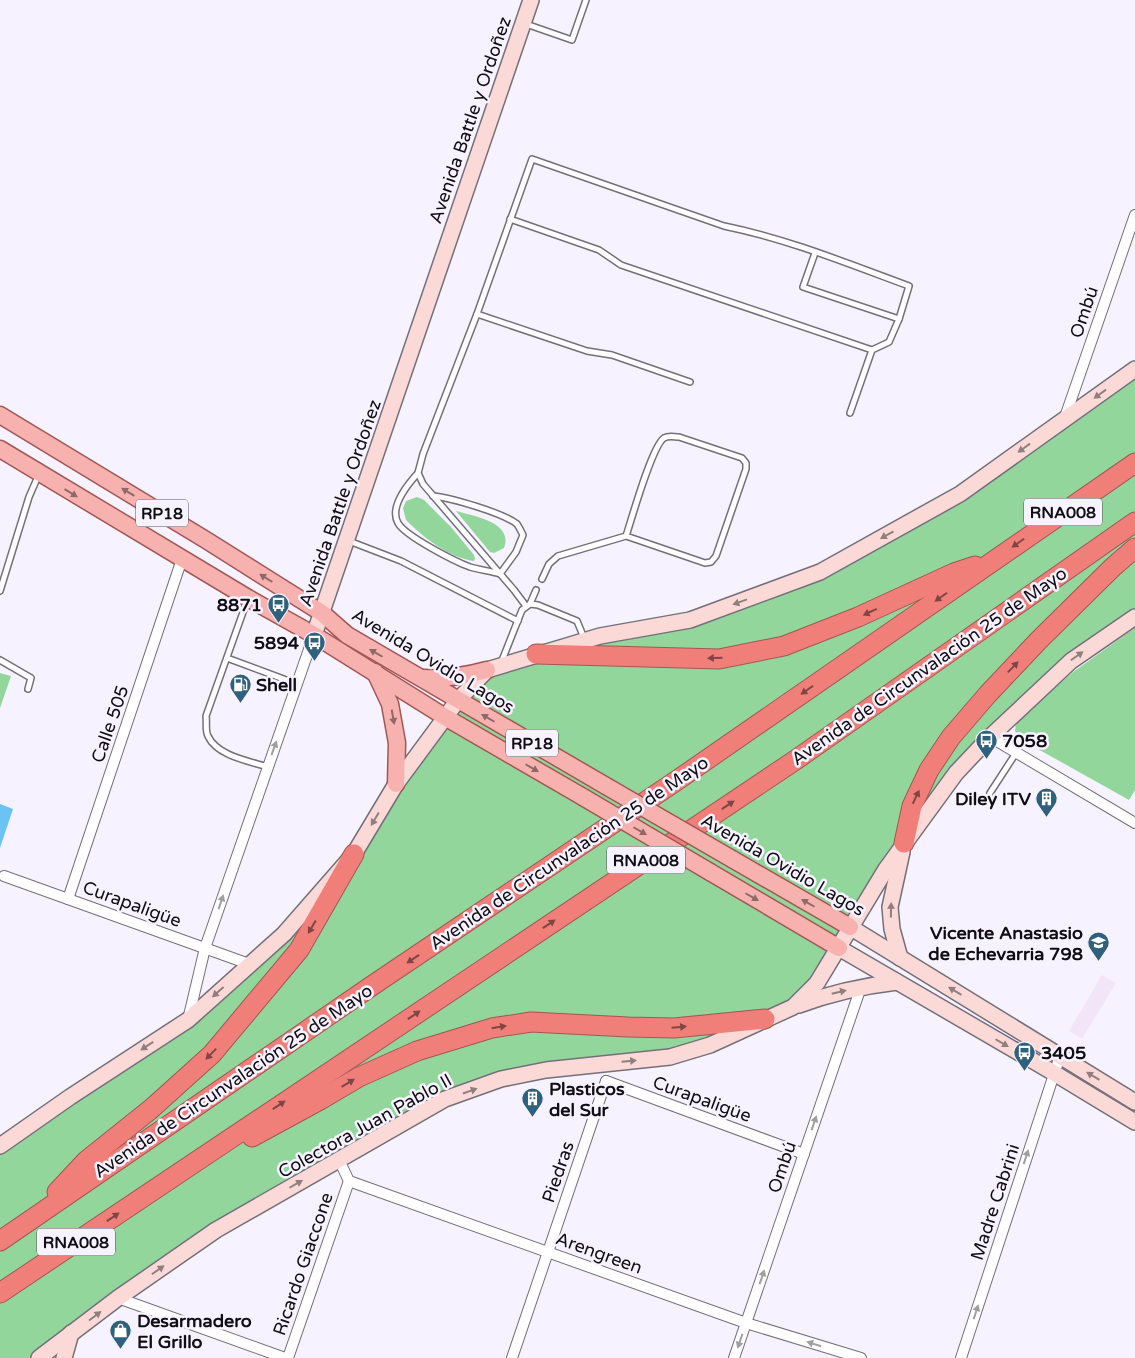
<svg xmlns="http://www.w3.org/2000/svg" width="1135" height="1358" viewBox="0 0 1135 1358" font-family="'Varela Round',sans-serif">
	<rect width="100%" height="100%" fill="#f7f2ff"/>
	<!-- commercial -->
	<polygon fill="#f3e5f8" points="1102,975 1116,983 1082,1039 1069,1031"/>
	<!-- green -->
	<g fill="#92d69b">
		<polygon points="1135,369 1135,617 990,737 793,1007 710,1045 600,1064 445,1099 216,1230 39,1358 0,1358 0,1146 188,1020 284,934 487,670 690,620 820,572 960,494"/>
		<path d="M417 497 424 500 451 527 474 555 475 559 474 561C449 558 423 537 406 520L403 508 406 501Z"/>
		<path d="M456 511C473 516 514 522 504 548L494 553 490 552Z"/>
		<polygon points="1135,628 1135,790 1129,800 1020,739 1015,731 1016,722 1073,672"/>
		<polygon points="0,673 11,676 0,708"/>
	</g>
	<!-- water -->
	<polygon fill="#6bc3f4" points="0,804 13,809 0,848"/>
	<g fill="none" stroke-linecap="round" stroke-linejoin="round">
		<defs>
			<g id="service">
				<polyline points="526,24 572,40 586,0"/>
				<polyline points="510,219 599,250 621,265 872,350"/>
				<polyline points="815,253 803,287 899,319"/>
				<polyline points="477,314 587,351 612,355 690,382"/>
				<path d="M418 473C408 484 389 507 398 523 405 536 456 562 470 567 480 570 491 571 500 574L516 552 523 535C521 531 519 527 517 524 503 513 452 498 433 496"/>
				<polyline points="349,541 401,561 518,621"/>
				<path d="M542 579 549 564 558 556 626 536 705 563 711 562 716 556 746 469V463L742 458 679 437C674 437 669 435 664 438 652 446 632 518 626 536"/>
				<polyline points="0,591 29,497 39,474"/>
				<path d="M247 601 206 716C207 721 205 731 208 736 217 756 249 761 268 767"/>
				<polyline points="530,604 538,605 577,621 584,638"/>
				<path d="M526 606 514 590 423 484 418 473 423 454 477 314 532 159 724 226C788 239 849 264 909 286L899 319 889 342 872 350 850 413"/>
				<polyline points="227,658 297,684"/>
				<polyline points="0,660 31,678 28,689"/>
				<polyline points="501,663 522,610 530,604 536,590"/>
				<polyline points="990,793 1016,753"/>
			</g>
			<g id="minor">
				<polyline points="1064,420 1135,215"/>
				<polyline points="990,737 1135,823"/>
				<polyline points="4,876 249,964"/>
				<polyline points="68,899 182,559"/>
				<polyline points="188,1020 205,948 314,635"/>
				<polyline points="606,1081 804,1154"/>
				<polyline points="339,1160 349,1181 746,1323 861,1358"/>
				<polyline points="118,1298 285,1358"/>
				<polyline points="288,1358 349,1181"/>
				<polyline points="512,1358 606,1081"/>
				<polyline points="734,1358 861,987"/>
				<polyline points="961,1358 1060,1056"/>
			</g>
			<g id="secondary">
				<polyline points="314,635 531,0"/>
				<polyline points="850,927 1135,1102"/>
				<polyline points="839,948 1054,1073 1135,1122"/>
				<polyline points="900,958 892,929 890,907 902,852"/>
				<path d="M799 1005C831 993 863 986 897 982"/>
				<polyline points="0,1146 70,1097 188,1020 284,934 354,854 396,784 458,700 487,670 600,636 690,620 820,572 960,494 1135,369"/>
				<polyline points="39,1358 118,1298 216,1230 445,1099 501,1079 546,1070 670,1057 710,1045 793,1007 817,983 886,869 956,773 990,737 1071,661 1135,617"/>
				<polyline points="64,1358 71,1333"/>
			</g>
			<g id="primary">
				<polyline points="0,415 206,540 322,613 347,635 606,786"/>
				<polyline points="0,449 248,598 314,635 445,717 583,797"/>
				<polyline points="375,672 390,704 397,743 396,784"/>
				<path d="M423 678C446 679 465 676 487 670"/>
				<polyline points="732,859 850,927"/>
				<polyline points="710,872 839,948"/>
			</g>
			<g id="motorway">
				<polyline points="536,654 719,659 784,646 858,617 954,573 975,566"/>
				<polyline points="904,843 912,806 929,770 951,737 988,694 1039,640 1113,567 1135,548"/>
				<polyline points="252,1137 320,1100 359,1077 417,1051 492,1028 531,1022 628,1027 674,1028 765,1019"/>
				<polyline points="57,1192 86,1161 151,1109 212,1054 299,950 354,854"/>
				<polyline points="0,1241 373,985 676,781 1135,463"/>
				<polyline points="0,1293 797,759 1135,522"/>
			</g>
		</defs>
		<!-- service casing -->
		<use href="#service" stroke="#74707b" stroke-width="8"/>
		<!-- minor casing -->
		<use href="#minor" stroke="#74707b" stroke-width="12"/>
		<!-- secondary casing -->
		<use href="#secondary" stroke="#74707b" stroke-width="18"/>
		<!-- primary casing -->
		<use href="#primary" stroke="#a25755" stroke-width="19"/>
		<!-- motorway casing -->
		<use href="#motorway" stroke="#a25755" stroke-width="21"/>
		<!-- service -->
		<use href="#service" stroke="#fff" stroke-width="5"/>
		<!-- minor -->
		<use href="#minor" stroke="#fff" stroke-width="10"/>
		<!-- secondary -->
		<use href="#secondary" stroke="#fbd9d7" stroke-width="15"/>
		<!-- primary -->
		<use href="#primary" stroke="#f7b2af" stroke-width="16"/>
		<!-- motorway -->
		<use href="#motorway" stroke="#f17f79" stroke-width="19"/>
		<defs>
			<g id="primary-bridge">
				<polyline points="606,786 732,859"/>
				<polyline points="583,797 710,872"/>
			</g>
		</defs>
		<!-- primary-bridge casing -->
		<use href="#primary-bridge" stroke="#a25755" stroke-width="19" stroke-linecap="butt"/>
		<!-- primary-bridge -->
		<use href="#primary-bridge" stroke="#f7b2af" stroke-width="16"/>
	</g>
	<!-- one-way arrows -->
	<defs><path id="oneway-solid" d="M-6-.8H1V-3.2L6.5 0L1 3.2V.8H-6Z" transform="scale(1.25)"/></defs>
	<g fill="#917e7e">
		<use href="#oneway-solid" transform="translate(1100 394) rotate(144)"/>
		<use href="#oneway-solid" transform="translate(1024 448) rotate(144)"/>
		<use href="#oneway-solid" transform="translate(887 535) rotate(151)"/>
		<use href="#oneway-solid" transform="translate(740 602) rotate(160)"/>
		<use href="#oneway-solid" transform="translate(1077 656) rotate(-35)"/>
		<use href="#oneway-solid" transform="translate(375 819) rotate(121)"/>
		<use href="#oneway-solid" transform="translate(891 910) rotate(-89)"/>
		<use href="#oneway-solid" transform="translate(955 991) rotate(-149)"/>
		<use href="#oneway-solid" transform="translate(218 992) rotate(138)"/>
		<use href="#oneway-solid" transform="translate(839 992) rotate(-13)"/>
		<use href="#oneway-solid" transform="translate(1002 1043) rotate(30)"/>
		<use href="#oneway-solid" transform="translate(147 1046) rotate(147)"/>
		<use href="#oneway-solid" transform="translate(629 1061) rotate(-5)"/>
		<use href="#oneway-solid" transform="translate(1093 1076) rotate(-149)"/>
		<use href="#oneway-solid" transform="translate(470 1091) rotate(-19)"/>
		<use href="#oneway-solid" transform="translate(296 1184) rotate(-30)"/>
		<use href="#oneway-solid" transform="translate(158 1270) rotate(-35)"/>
		<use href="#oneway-solid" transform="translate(95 1316) rotate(-37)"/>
	</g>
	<g fill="#8f6868">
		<use href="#oneway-solid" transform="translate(128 492) rotate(-149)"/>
		<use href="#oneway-solid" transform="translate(71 493) rotate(31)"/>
		<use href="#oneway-solid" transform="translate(266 578) rotate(-148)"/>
		<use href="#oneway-solid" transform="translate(376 653) rotate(-150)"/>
		<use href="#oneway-solid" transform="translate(393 717) rotate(80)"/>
		<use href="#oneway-solid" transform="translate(488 718) rotate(-150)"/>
		<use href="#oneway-solid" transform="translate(532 768) rotate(30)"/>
		<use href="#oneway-solid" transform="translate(640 831) rotate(30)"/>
		<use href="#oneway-solid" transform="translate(752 897) rotate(30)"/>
		<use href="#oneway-solid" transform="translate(808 903) rotate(-150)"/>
	</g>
	<g fill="#804646">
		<use href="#oneway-solid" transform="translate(1018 543) rotate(145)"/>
		<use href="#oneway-solid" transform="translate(941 597) rotate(145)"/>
		<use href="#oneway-solid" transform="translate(870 612) rotate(155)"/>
		<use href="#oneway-solid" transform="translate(715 658) rotate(178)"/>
		<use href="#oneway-solid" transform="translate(1013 667) rotate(-46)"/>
		<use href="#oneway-solid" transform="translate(807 690) rotate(145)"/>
		<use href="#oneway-solid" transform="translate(916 797) rotate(-64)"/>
		<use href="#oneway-solid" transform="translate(728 805) rotate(-34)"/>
		<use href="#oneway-solid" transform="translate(549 924) rotate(-34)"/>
		<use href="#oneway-solid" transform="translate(312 927) rotate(120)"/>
		<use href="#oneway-solid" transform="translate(413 959) rotate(146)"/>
		<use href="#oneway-solid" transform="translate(414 1015) rotate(-34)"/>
		<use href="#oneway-solid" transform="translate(499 1027) rotate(-9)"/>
		<use href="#oneway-solid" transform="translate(679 1027) rotate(-5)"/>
		<use href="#oneway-solid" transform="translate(211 1054) rotate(134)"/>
		<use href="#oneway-solid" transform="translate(348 1083) rotate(-31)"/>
		<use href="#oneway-solid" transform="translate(279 1105) rotate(-34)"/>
		<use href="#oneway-solid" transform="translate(113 1217) rotate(-34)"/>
	</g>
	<g fill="#9f9fa0">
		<use href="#oneway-solid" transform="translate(274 748) rotate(-70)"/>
		<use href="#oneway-solid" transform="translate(221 902) rotate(-71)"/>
		<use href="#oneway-solid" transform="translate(814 1123) rotate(-71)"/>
		<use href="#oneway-solid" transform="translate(1026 1157) rotate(-72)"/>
		<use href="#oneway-solid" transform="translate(762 1277) rotate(-71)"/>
		<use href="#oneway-solid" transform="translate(976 1312) rotate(-72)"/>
		<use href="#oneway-solid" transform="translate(740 1341) rotate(109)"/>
		<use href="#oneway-solid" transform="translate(814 1344) rotate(-163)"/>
	</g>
	<!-- icons -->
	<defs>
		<symbol id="bus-pin" viewBox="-11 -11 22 30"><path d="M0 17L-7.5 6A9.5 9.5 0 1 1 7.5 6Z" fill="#2f607e" stroke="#f7f2ff"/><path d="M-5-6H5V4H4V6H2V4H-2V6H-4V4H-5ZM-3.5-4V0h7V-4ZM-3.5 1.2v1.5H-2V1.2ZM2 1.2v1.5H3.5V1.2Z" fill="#fff"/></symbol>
		<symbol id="fuel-pin" viewBox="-11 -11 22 30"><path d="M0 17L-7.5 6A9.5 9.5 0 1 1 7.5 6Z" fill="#2f607e" stroke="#f7f2ff"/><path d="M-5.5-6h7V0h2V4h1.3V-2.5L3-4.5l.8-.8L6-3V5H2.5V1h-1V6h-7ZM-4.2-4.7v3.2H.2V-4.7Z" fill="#fff"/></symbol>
		<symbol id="building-pin" viewBox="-11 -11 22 30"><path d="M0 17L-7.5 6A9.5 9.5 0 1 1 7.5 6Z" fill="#2f607e" stroke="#f7f2ff"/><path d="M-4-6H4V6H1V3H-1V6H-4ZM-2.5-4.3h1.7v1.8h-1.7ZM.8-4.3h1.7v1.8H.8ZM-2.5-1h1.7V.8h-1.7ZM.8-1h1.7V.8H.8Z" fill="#fff"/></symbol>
		<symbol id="school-pin" viewBox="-11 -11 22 30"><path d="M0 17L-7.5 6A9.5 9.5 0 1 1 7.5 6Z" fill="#2f607e" stroke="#f7f2ff"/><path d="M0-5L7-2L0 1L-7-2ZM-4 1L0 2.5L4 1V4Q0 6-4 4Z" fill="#fff"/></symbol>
		<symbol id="shop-pin" viewBox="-11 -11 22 30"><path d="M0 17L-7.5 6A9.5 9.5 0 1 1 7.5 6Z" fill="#2f607e" stroke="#f7f2ff"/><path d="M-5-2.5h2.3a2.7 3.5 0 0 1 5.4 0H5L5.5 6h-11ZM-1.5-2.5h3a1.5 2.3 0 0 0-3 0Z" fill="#fff"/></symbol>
	</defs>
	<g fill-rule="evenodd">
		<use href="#bus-pin" x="266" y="592" width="25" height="34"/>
		<use href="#bus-pin" x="302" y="630" width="25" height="34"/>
		<use href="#fuel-pin" x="228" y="672" width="25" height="34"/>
		<use href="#bus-pin" x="974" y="728" width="25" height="34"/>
		<use href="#building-pin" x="1034" y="786" width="25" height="34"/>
		<use href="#school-pin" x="1086" y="930" width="25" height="34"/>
		<use href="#bus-pin" x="1012" y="1040" width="25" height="34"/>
		<use href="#building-pin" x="520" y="1086" width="25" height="34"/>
		<use href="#shop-pin" x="108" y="1318" width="25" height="34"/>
	</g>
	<g text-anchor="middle" stroke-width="5" stroke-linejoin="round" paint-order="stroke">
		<!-- shield labels -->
		<g fill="#f7f2ff" stroke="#555259" stroke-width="1">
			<rect x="1024" y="498.5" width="78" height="27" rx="4"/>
			<rect x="136" y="499.5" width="52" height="27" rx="4"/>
			<rect x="506" y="729.5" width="52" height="27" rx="4"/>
			<rect x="607" y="846.5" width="78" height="27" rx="4"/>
			<rect x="37" y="1228.5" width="78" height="27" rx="4"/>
		</g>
		<g font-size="16" font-weight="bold" fill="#100e12">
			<text x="1063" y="518">RNA008</text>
			<text x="162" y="519">RP18</text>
			<text x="532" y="749">RP18</text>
			<text x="646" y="866">RNA008</text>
			<text x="76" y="1248">RNA008</text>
		</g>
		<!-- street labels -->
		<g font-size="18" fill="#100e12" stroke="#f7f2ff">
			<text transform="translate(470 120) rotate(-71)" y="6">Avenida Battle y Ordoñez</text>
			<text transform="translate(1084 312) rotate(-71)" y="6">Ombú</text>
			<text transform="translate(340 503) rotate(-71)" y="6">Avenida Battle y Ordoñez</text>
			<text transform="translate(433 661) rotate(31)" y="6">Avenida Ovidio Lagos</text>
			<text transform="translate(929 666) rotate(-35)" y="6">Avenida de Circunvalación 25 de Mayo</text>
			<text transform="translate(110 724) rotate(-71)" y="6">Calle 505</text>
			<text transform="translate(569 853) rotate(-34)" y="6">Avenida de Circunvalación 25 de Mayo</text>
			<text transform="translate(783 865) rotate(30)" y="6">Avenida Ovidio Lagos</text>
			<text transform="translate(132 904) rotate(20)" y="6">Curapaligüe</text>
			<text transform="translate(233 1081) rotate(-34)" y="6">Avenida de Circunvalación 25 de Mayo</text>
			<text transform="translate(702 1099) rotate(20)" y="6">Curapaligüe</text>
			<text transform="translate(365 1126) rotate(-29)" y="6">Colectora Juan Pablo II</text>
			<text transform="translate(782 1167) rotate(-71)" y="6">Ombú</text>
			<text transform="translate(558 1172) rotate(-71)" y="6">Piedras</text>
			<text transform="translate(995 1202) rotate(-72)" y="6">Madre Cabrini</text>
			<text transform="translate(599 1253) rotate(20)" y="6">Arengreen</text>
			<text transform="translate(303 1264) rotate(-71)" y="6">Ricardo Giaccone</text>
		</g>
		<!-- poi labels -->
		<g font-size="18" font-weight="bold" fill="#100e12" stroke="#f7f2ff" text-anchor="start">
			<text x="262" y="611" text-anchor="end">8871</text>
			<text x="299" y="649" text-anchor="end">5894</text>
			<text x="256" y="691">Shell</text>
			<text x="1002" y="747">7058</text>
			<text x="1031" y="805" text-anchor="end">Diley ITV</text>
			<text x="1083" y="939" text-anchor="end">Vicente Anastasio<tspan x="1083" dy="21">de Echevarria 798</tspan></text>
			<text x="1041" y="1059">3405</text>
			<text x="549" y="1095">Plasticos<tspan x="549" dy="21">del Sur</tspan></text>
			<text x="137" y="1327">Desarmadero<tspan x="137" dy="21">El Grillo</tspan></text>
		</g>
	</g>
</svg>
